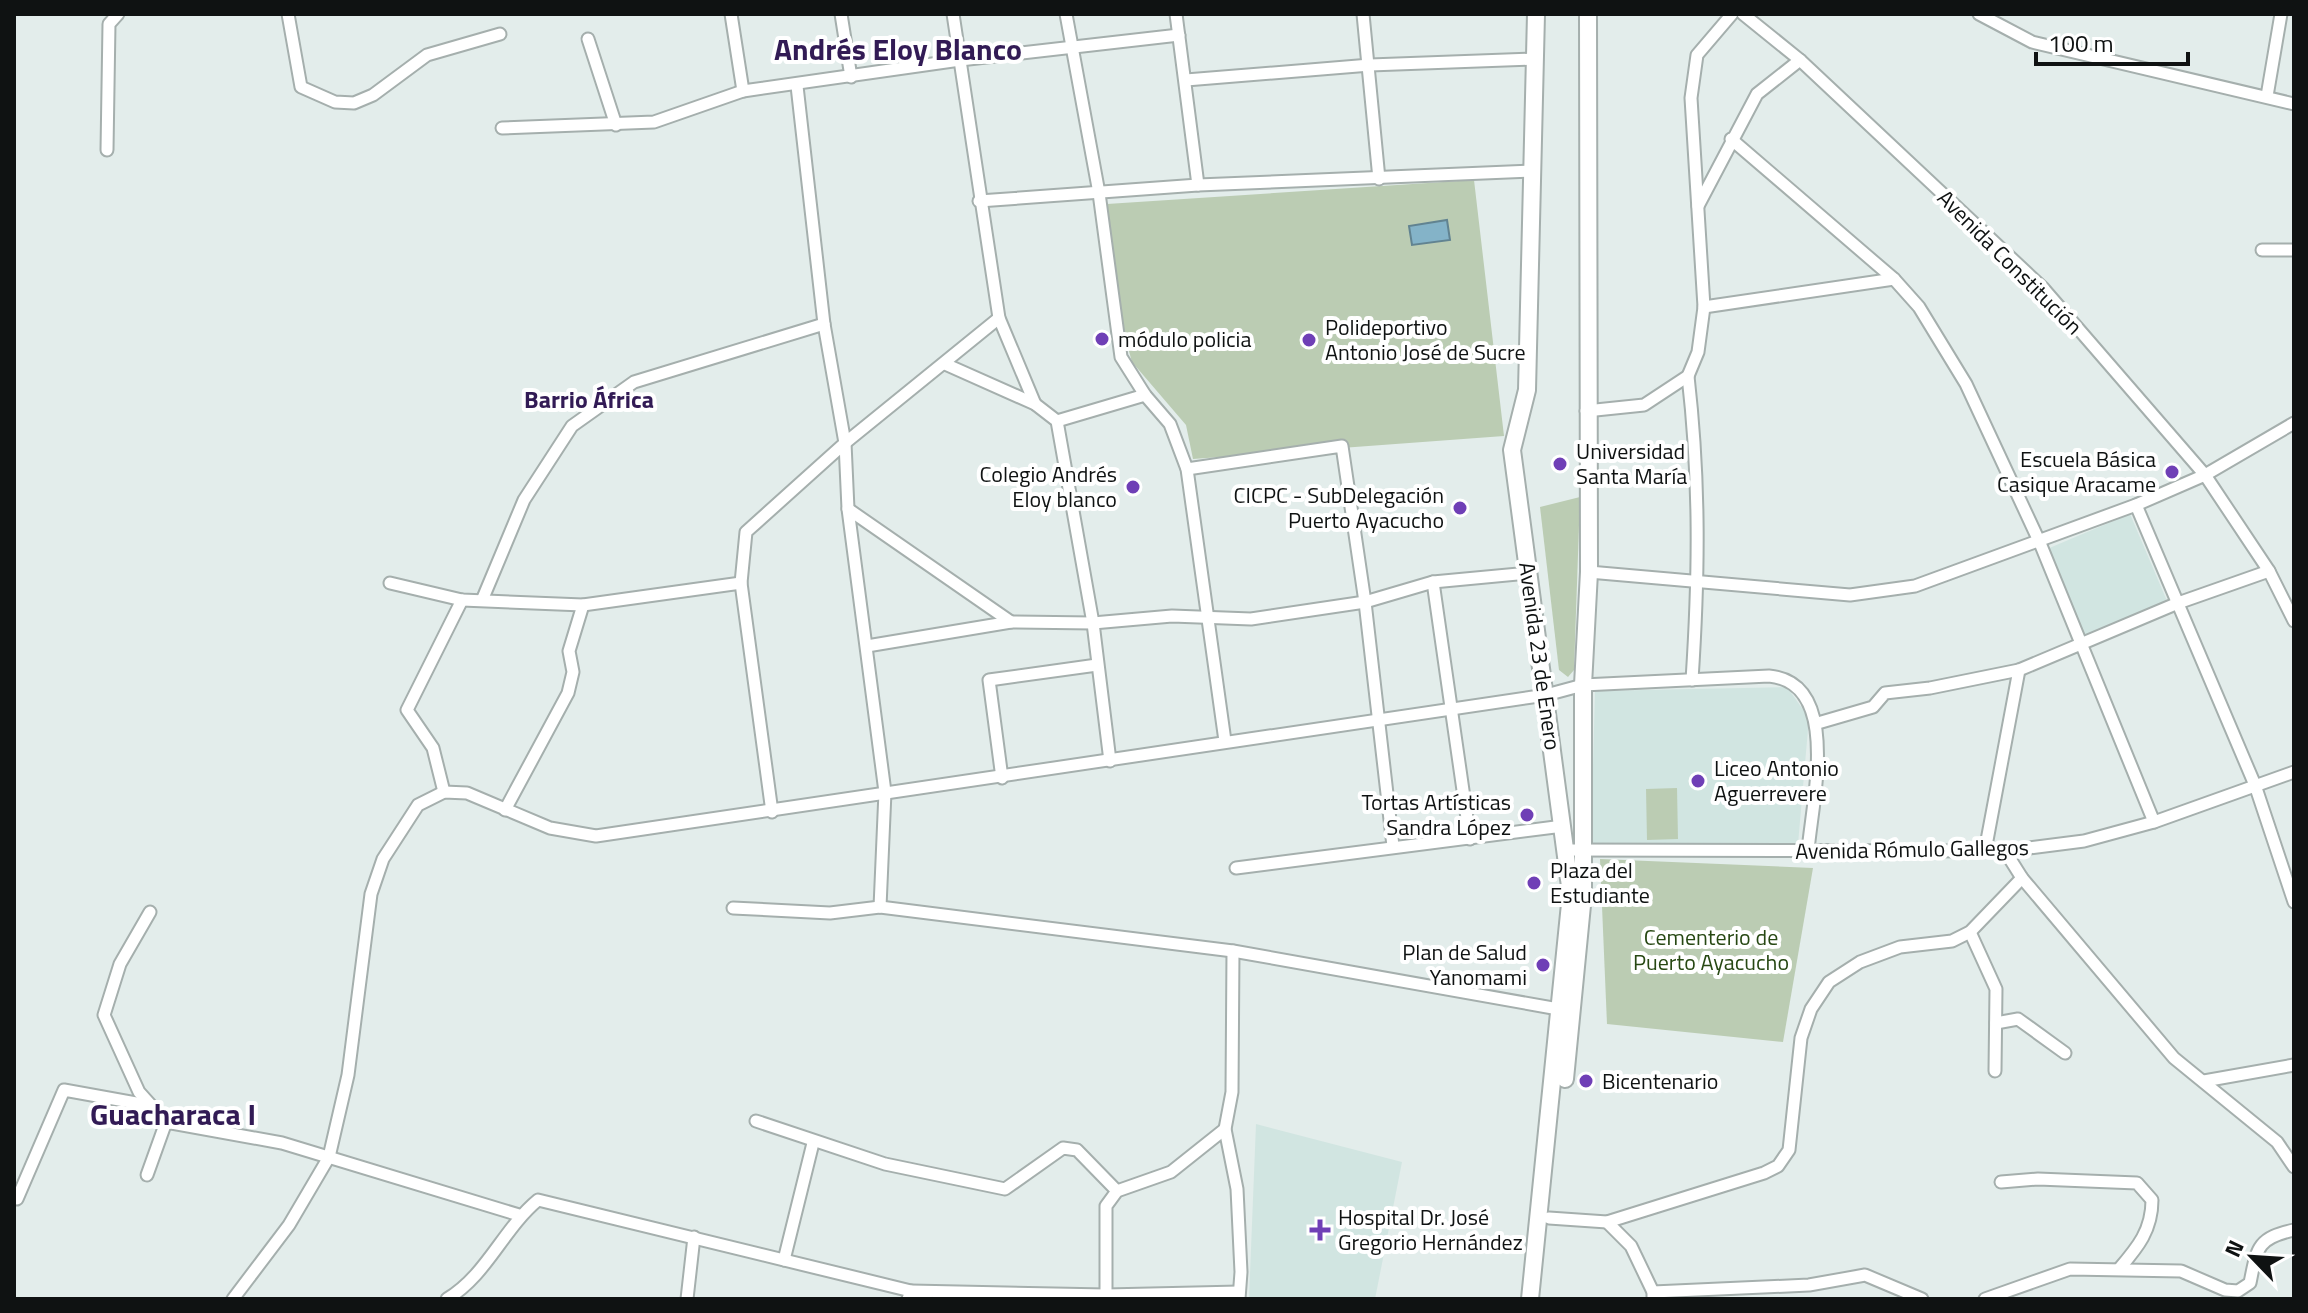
<svg xmlns="http://www.w3.org/2000/svg" width="2308" height="1313" viewBox="0 0 2308 1313" font-family="'Titillium Web',sans-serif">
	<rect width="100%" height="100%" fill="#e3edeb"/>
	<!-- built -->
	<g fill="#d1e5e1">
		<polygon points="2130,514 2167,601 2084,636 2047,549"/>
		<polygon points="1787,687 1809,718 1798,844 1591,844 1595,691"/>
		<polygon points="1256,1124 1402,1162 1375,1299 1249,1299"/>
	</g>
	<!-- green -->
	<g fill="#bbccb3">
		<polygon points="1474,180 1504,436 1193,459 1186,425 1132,362 1120,319 1107,204"/>
		<polygon points="1580,497 1574,670 1568,677 1559,670 1540,507"/>
		<polygon points="1677,788 1678,839 1647,840 1646,789"/>
		<polygon points="1600,859 1813,868 1783,1042 1607,1024"/>
	</g>
	<!-- water -->
	<polygon fill="#84b3c8" stroke="#618391" stroke-width="2" points="1447,220 1450,240 1412,245 1409,226"/>
	<g fill="none" stroke-linecap="round" stroke-linejoin="round">
		<defs>
			<g id="minor">
				<polyline points="288,14 301,87 335,102 354,103 373,95 427,55 500,34"/>
				<polyline points="731,14 743,91"/>
				<polyline points="841,14 851,77"/>
				<polyline points="953,14 999,318 1035,404"/>
				<polyline points="1066,14 1099,193 1121,357 1145,395 1170,424 1187,469 1225,741"/>
				<polyline points="1176,14 1198,185"/>
				<polyline points="1363,14 1379,179"/>
				<polyline points="1743,14 1800,60 2043,288 2205,475 2269,571 2294,621"/>
				<polyline points="1979,14 2032,42 2294,104"/>
				<polyline points="588,39 616,125"/>
				<polyline points="1186,80 1370,65 1535,59"/>
				<polyline points="797,86 824,324 845,443 848,509 885,792 880,907"/>
				<polyline points="2267,96 2281,14"/>
				<polyline points="502,128 654,122 743,91 960,60 1179,35"/>
				<polyline points="1731,139 1894,279 1919,307 1966,384 2040,543 2154,822"/>
				<polyline points="107,150 109,24 118,14"/>
				<polyline points="979,201 1198,185 1534,171"/>
				<polyline points="1698,206 1757,94 1800,60"/>
				<polyline points="2262,250 2294,250"/>
				<polyline points="1704,307 1894,279"/>
				<polyline points="945,364 1035,404 1057,421 1093,623 1110,761"/>
				<path d="M1688 376C1700 481 1699 574 1692 680"/>
				<polyline points="1586,411 1644,405 1688,376 1698,352 1704,307 1691,98 1697,55 1732,14"/>
				<polyline points="1057,421 1145,395"/>
				<polyline points="1187,469 1342,446 1365,602 1393,846"/>
				<polyline points="2136,505 2255,785 2294,902"/>
				<polyline points="848,509 1011,622"/>
				<polyline points="1589,572 1850,595 1915,586 2136,505 2205,475 2294,423"/>
				<polyline points="1433,582 1470,839"/>
				<polyline points="390,583 462,600 583,605 741,583"/>
				<polyline points="483,598 524,500 572,426 634,382 824,324"/>
				<polyline points="867,646 1011,622 1093,623 1172,616 1251,619 1365,602 1433,582 1528,573"/>
				<polyline points="1818,723 1873,707 1885,693 1930,688 2019,670 2178,603 2269,571"/>
				<polyline points="1002,778 989,680 1097,665"/>
				<polyline points="444,792 433,748 407,710 462,600"/>
				<polyline points="505,810 568,693 573,672 569,651 583,605"/>
				<polyline points="772,812 741,583 746,532 845,443 999,318"/>
				<polyline points="1567,850 2005,851 2084,841 2154,822 2294,772"/>
				<polyline points="1985,851 2019,670"/>
				<polyline points="2005,851 2022,878 2174,1058 2277,1142 2294,1167"/>
				<polyline points="1236,868 1563,826"/>
				<polyline points="733,908 830,913 880,907 1233,951 1564,1010"/>
				<polyline points="150,912 120,964 104,1015 139,1092 166,1122 282,1143 519,1215"/>
				<polyline points="1970,932 1996,989 1995,1071"/>
				<polyline points="1233,951 1232,1092 1225,1129 1237,1189 1241,1272 1239,1299"/>
				<polyline points="1996,1023 2018,1019 2065,1053"/>
				<polyline points="2204,1081 2294,1065"/>
				<polyline points="756,1121 885,1164 1005,1189 1063,1148 1077,1150 1117,1191"/>
				<path d="M2001 1182 2038 1179 2137 1183 2152 1200C2152 1230 2138 1247 2119 1269"/>
				<polyline points="17,1199 64,1090 136,1103 166,1122 147,1175"/>
				<polyline points="1549,1218 1607,1222 1764,1173 1778,1166 1789,1150 1801,1038 1811,1009 1829,982 1860,962 1900,947 1952,941 1970,932 2022,878"/>
				<polyline points="1607,1222 1631,1246 1653,1292 1653,1298"/>
				<polyline points="784,1260 813,1143"/>
				<polyline points="1653,1292 1809,1285 1865,1275 1922,1299"/>
				<polyline points="1106,1295 1106,1206 1117,1191 1171,1172 1225,1129"/>
				<path d="M233 1299 289 1225 329 1157 348 1075 371 894 383 859 418 805 444 792 467 793 550 828 596 836 1546 695 1583 685 1769 676C1842 683 1812 801 1808 851"/>
				<path d="M447 1299C487 1275 503 1229 538 1200L911 1291 927 1299"/>
				<polyline points="687,1299 694,1237"/>
				<polyline points="908,1299 911,1291 1106,1295 1239,1292"/>
				<path d="M1985 1299 2070 1269 2181 1271 2225 1290 2238 1291 2250 1283C2257 1248 2257 1238 2294 1230"/>
			</g>
			<g id="secondary">
				<polyline points="1565,1079 1583,895 1583,685 1589,572 1588,14"/>
				<polyline points="1530,1299 1571,894 1512,450 1527,390 1536,14"/>
			</g>
		</defs>
		<!-- minor casing -->
		<use href="#minor" stroke="#a5afad" stroke-width="15"/>
		<!-- secondary casing -->
		<use href="#secondary" stroke="#a5afad" stroke-width="20"/>
		<!-- minor -->
		<use href="#minor" stroke="#fff" stroke-width="11"/>
		<!-- secondary -->
		<use href="#secondary" stroke="#fff" stroke-width="16"/>
	</g>
	<!-- markers -->
	<g fill="#6f3fb6" stroke="#fff" stroke-width="3">
		<circle cx="1102" cy="339" r="8"/>
		<circle cx="1309" cy="340" r="8"/>
		<circle cx="1560" cy="464" r="8"/>
		<circle cx="2172" cy="472" r="8"/>
		<circle cx="1133" cy="487" r="8"/>
		<circle cx="1460" cy="508" r="8"/>
		<circle cx="1698" cy="781" r="8"/>
		<circle cx="1527" cy="815" r="8"/>
		<circle cx="1534" cy="883" r="8"/>
		<circle cx="1543" cy="965" r="8"/>
		<circle cx="1586" cy="1081" r="8"/>
		<path d="M1316 1218h8v8h8v8h-8v8h-8v-8h-8v-8h8z"/>
	</g>
	<g text-anchor="middle" stroke-width="8" stroke-linejoin="round" paint-order="stroke">
		<!-- street labels -->
		<g font-size="22" fill="#0f1212" stroke="#fff">
			<text transform="translate(2010 262) rotate(45)" y="8">Avenida Constitución</text>
			<text transform="translate(1540 656) rotate(82)" y="8">Avenida 23 de Enero</text>
			<text transform="translate(1912 849) rotate(-1)" y="8">Avenida Rómulo Gallegos</text>
		</g>
		<!-- poi labels -->
		<g font-size="22" fill="#0f1212" stroke="#fff" text-anchor="start">
			<text x="1325" y="335">Polideportivo<tspan x="1325" dy="25">Antonio José de Sucre</tspan></text>
			<text x="1118" y="347">módulo policia</text>
			<text x="1576" y="459">Universidad<tspan x="1576" dy="25">Santa María</tspan></text>
			<text x="2156" y="467" text-anchor="end">Escuela Básica<tspan x="2156" dy="25">Casique Aracame</tspan></text>
			<text x="1117" y="482" text-anchor="end">Colegio Andrés<tspan x="1117" dy="25">Eloy blanco</tspan></text>
			<text x="1444" y="503" text-anchor="end">CICPC - SubDelegación<tspan x="1444" dy="25">Puerto Ayacucho</tspan></text>
			<text x="1714" y="776">Liceo Antonio<tspan x="1714" dy="25">Aguerrevere</tspan></text>
			<text x="1511" y="810" text-anchor="end">Tortas Artísticas<tspan x="1511" dy="25">Sandra López</tspan></text>
			<text x="1550" y="878">Plaza del<tspan x="1550" dy="25">Estudiante</tspan></text>
			<text x="1527" y="960" text-anchor="end">Plan de Salud<tspan x="1527" dy="25">Yanomami</tspan></text>
			<text x="1602" y="1089">Bicentenario</text>
			<text x="1338" y="1225">Hospital Dr. José<tspan x="1338" dy="25">Gregorio Hernández</tspan></text>
		</g>
		<!-- park labels -->
		<g font-size="22" fill="#274813" stroke="#fff">
			<text x="1711" y="945">Cementerio de<tspan x="1711" dy="25">Puerto Ayacucho</tspan></text>
		</g>
		<!-- neighbourhood labels -->
		<g font-size="24" font-weight="bold" fill="#321b55" stroke="#fff">
			<text x="589" y="408">Barrio África</text>
		</g>
		<!-- district labels -->
		<g font-size="30" font-weight="bold" fill="#321b55" stroke="#fff">
			<text x="898" y="60">Andrés Eloy Blanco</text>
			<text x="173" y="1125">Guacharaca I</text>
		</g>
	</g>
	<!-- border -->
	<rect width="2308" height="1313" fill="none" stroke="#0f1212" stroke-width="32"/>
	<!-- north arrow -->
	<g transform="translate(2252 1257) rotate(295)" stroke="#ffffff" stroke-width="6" paint-order="stroke">
	<path d="M0-6L14 30L0 20L-14 30Z" fill="#0f1212"/>
	<text y="-12" font-size="22" font-weight="bold" text-anchor="middle" fill="#0f1212">N</text>
	</g>
	<!-- scale -->
	<path d="M2036 52v12h152v-12" fill="none" stroke="#0f1212" stroke-width="4"/>
	<text x="2048" y="52" font-size="24" fill="#0f1212" stroke="#ffffff" stroke-width="6" paint-order="stroke">100 m</text>
</svg>
